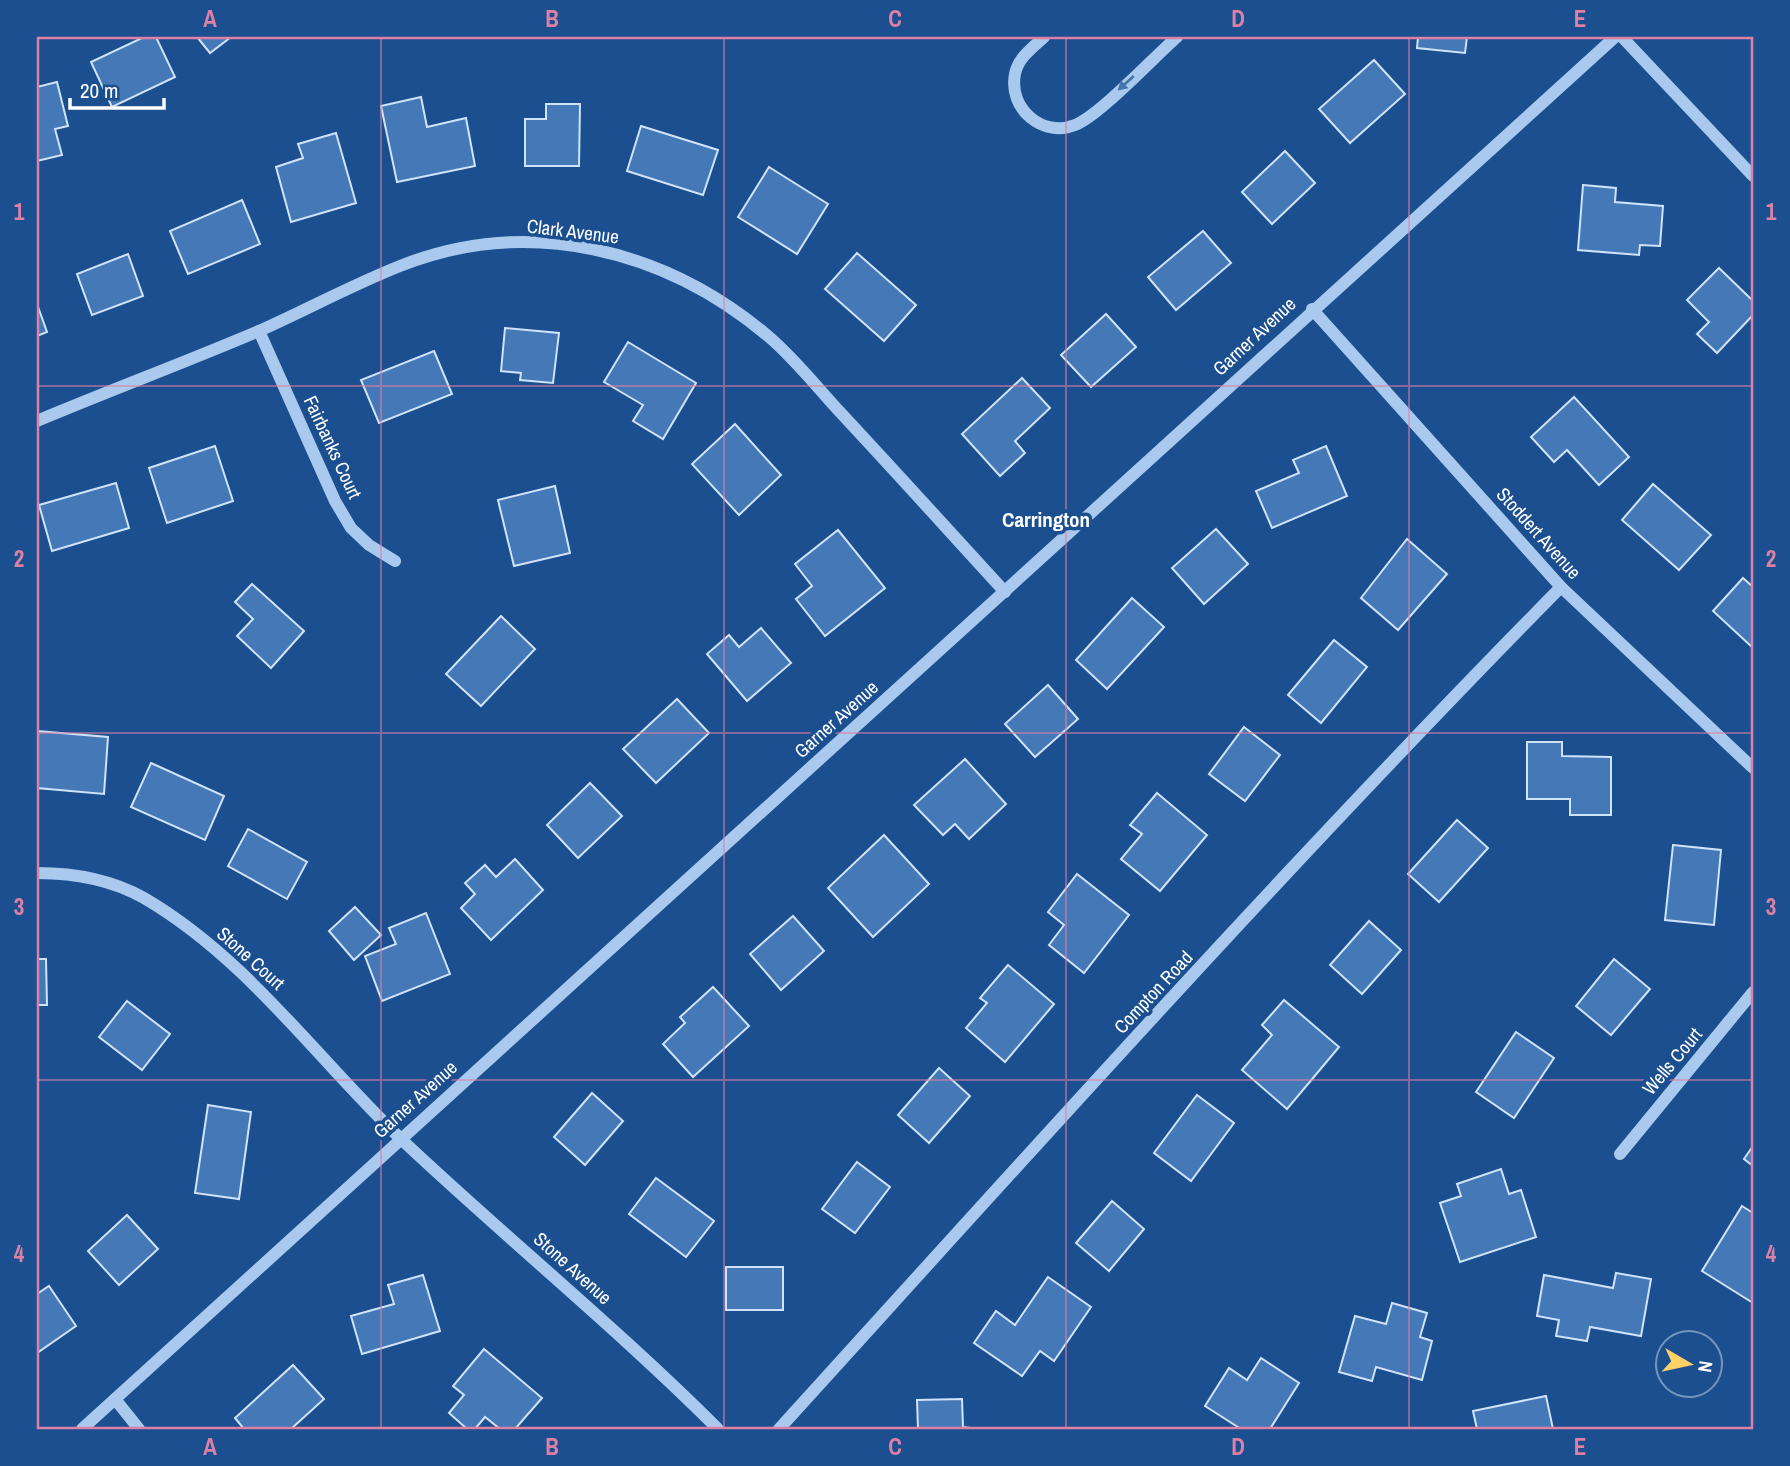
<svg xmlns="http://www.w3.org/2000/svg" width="1790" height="1466" viewBox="0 0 1790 1466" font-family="'Archivo Narrow',sans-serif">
	<rect width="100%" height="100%" fill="#1b4f8f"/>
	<!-- building -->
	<g fill="#4478b7" stroke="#cfe3fa" stroke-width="2">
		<polygon points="144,37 156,37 175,77 112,107 91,62"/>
		<polygon points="197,37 231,37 210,53"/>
		<polygon points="1418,37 1467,37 1465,53 1417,48"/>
		<polygon points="1374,60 1405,94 1350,143 1319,109"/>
		<polygon points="57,82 68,126 55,129 62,155 37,161 37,87"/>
		<polygon points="421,97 427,127 466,118 475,166 397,182 381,106"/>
		<polygon points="546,104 580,104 579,166 525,166 525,119 546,119"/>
		<polygon points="641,126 718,150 703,195 627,171"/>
		<polygon points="336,133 356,203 291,222 276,167 303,158 298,144"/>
		<polygon points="1285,151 1315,183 1272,224 1242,192"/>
		<polygon points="769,167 828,204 797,254 738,217"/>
		<polygon points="1583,185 1616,188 1615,202 1663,206 1660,246 1640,245 1639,255 1578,250"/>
		<polygon points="242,200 260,244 188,274 170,231"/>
		<polygon points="1203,231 1231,263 1176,310 1148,277"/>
		<polygon points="857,253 916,305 884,341 825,289"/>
		<polygon points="128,254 143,296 92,315 77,274"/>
		<polygon points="1719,268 1753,301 1753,315 1717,353 1697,334 1709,322 1687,300"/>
		<polygon points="37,304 47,332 37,336"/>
		<polygon points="1106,314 1136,347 1091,387 1061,355"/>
		<polygon points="505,328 559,333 553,383 520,380 521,373 501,371"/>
		<polygon points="628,342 696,383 663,439 633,421 643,405 604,382"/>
		<polygon points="434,351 452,394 379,423 361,380"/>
		<polygon points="1022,378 1050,408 1015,441 1025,453 1000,476 962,434"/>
		<polygon points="1574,397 1629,457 1599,485 1567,450 1554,462 1531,437"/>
		<polygon points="735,424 781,475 739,515 692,464"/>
		<polygon points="215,446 233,501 167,523 149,468"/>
		<polygon points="1326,446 1347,496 1272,528 1256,491 1299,473 1293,460"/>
		<polygon points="116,483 129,528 52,551 39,505"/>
		<polygon points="1653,484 1711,535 1679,570 1622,520"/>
		<polygon points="555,486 570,553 514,566 498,500"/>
		<polygon points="1216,529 1248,564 1204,604 1172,568"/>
		<polygon points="838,530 885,588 825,636 796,599 812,586 795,564"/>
		<polygon points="1407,539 1447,574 1398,630 1361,598"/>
		<polygon points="1743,578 1753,587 1753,648 1713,611"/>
		<polygon points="252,584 304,631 271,668 237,636 253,619 235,602"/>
		<polygon points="1132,598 1164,627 1107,689 1076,660"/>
		<polygon points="501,616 535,649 481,706 446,674"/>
		<polygon points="761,628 791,663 747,701 707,654 729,635 739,647"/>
		<polygon points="1334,640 1367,667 1321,723 1288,695"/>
		<polygon points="1048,685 1078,719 1035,757 1005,724"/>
		<polygon points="677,699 709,733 656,783 623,749"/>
		<polygon points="1244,727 1280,755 1245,801 1209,774"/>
		<polygon points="37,731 108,737 104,794 37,788"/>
		<polygon points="1527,742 1562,742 1562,756 1611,757 1611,815 1570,815 1570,799 1527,799"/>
		<polygon points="965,759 1006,804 969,839 955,824 943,835 914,805"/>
		<polygon points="151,763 224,796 205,840 131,807"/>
		<polygon points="590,783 622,816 578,858 547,825"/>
		<polygon points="1157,793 1207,835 1160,891 1121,859 1142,834 1130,825"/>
		<polygon points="1457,820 1488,848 1439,902 1408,874"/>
		<polygon points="248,829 307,862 287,899 228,866"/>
		<polygon points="884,835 929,884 873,937 828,888"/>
		<polygon points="1673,845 1721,850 1714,925 1665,920"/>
		<polygon points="515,859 543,890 491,940 461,908 475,894 465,883 485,865 496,877"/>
		<polygon points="1077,874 1129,915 1084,973 1049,945 1064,925 1048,912"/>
		<polygon points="355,907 381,935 354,960 329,931"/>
		<polygon points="426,913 450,974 382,1001 365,956 396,944 389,928"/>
		<polygon points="793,916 824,951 781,990 750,954"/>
		<polygon points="1369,921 1401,950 1362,994 1330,965"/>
		<polygon points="37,959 46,959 47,1005 37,1005"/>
		<polygon points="1614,959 1650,989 1611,1035 1576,1006"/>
		<polygon points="1008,965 1054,1004 1005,1062 966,1028 987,1003 980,998"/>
		<polygon points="713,987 749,1026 693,1077 663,1044 685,1023 680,1017"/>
		<polygon points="1284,1000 1339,1047 1287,1109 1242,1070 1272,1035 1262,1025"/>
		<polygon points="127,1001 170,1034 142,1070 99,1037"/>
		<polygon points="1516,1032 1554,1058 1514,1118 1476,1092"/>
		<polygon points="939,1068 970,1096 929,1143 898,1115"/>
		<polygon points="592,1093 623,1121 585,1165 554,1137"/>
		<polygon points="1197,1095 1234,1123 1191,1181 1154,1153"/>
		<polygon points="208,1105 251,1112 239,1199 195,1193"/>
		<polygon points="1753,1146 1753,1166 1744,1159"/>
		<polygon points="857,1162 890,1187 855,1233 822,1209"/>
		<polygon points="1501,1169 1509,1194 1521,1190 1536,1237 1460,1262 1440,1203 1461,1196 1457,1184"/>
		<polygon points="656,1178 714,1221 686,1257 629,1214"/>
		<polygon points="1112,1201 1144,1229 1109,1271 1076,1243"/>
		<polygon points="1742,1206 1753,1213 1753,1303 1702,1271"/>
		<polygon points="127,1215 158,1249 119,1285 88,1251"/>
		<rect x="726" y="1267" width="57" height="43"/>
		<polygon points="1616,1273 1651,1279 1641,1336 1590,1327 1587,1341 1556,1336 1559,1320 1537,1316 1544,1275 1613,1288"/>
		<polygon points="423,1275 440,1331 362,1354 351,1316 394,1304 388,1285"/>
		<polygon points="1048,1277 1091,1307 1054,1361 1040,1351 1022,1376 974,1343 996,1311 1015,1325"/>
		<polygon points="49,1286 76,1326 37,1353 37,1294"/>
		<polygon points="1392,1303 1427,1313 1420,1337 1432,1341 1422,1380 1376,1367 1372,1381 1339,1372 1355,1316 1386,1324"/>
		<polygon points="484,1349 542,1398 515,1429 500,1429 485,1417 475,1429 467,1429 449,1413 464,1395 453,1386"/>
		<polygon points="1261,1358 1299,1383 1270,1429 1241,1429 1205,1406 1229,1368 1247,1380"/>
		<polygon points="293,1365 324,1399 291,1429 244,1429 235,1418"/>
		<polygon points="1546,1396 1553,1429 1477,1429 1473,1411"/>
		<polygon points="962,1399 963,1427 978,1429 918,1429 917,1400"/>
	</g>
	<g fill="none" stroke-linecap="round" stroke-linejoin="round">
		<!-- minor -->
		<g stroke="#a9c9ee" stroke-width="12">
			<path d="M1044 37C1032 48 1018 58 1015 74 1008 109 1043 138 1075 125 1099 116 1154 57 1177 37"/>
			<polyline points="1622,37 1753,176"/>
			<polyline points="1312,309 1561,587 1753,768"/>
			<polyline points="259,331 335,501 351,528 369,545 395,561"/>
			<path d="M37 421C111 390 186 362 259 331 306 310 352 285 400 266 528 215 665 249 768 336 794 358 816 386 839 411 895 471 950 532 1005 592"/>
			<path d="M37 873C73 873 112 880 144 898 247 958 317 1059 402 1140 506 1238 617 1328 718 1429"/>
			<polyline points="1620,1154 1753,992"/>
			<polyline points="115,1399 139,1429"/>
			<polyline points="82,1429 1615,37"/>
			<path d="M779 1429C1036 1146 1292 860 1561 587"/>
		</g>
	</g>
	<!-- one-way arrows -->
	<defs><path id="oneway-solid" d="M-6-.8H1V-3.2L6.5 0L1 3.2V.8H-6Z" transform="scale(1.75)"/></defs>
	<use fill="#4674ac" href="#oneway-solid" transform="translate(1126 83) rotate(138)"/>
	<!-- grid -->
	<path fill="none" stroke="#dd80a5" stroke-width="2" stroke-opacity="0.55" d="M381 37V1429M724 37V1429M1066 37V1429M1409 37V1429M37 386H1753M37 733H1753M37 1080H1753"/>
	<g text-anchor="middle" stroke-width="7" stroke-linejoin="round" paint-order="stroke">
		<!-- street labels -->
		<g font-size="19" fill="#fff" stroke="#1b4f8f">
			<text transform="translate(573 231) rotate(7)" y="7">Clark Avenue</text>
			<text transform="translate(1254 336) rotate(-43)" y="7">Garner Avenue</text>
			<text transform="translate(333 447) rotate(65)" y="7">Fairbanks Court</text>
			<text transform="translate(1539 533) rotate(48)" y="7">Stoddert Avenue</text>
			<text transform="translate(836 719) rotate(-42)" y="7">Garner Avenue</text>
			<text transform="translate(251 958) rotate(42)" y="7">Stone Court</text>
			<text transform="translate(1153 992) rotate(-47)" y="7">Compton Road</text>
			<text transform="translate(1672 1061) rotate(-50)" y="7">Wells Court</text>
			<text transform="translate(415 1099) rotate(-42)" y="7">Garner Avenue</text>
			<text transform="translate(573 1268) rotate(42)" y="7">Stone Avenue</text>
		</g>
		<!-- neighbourhood labels -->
		<g font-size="21" font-weight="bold" fill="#fff" stroke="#1b4f8f">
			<text x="1046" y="527">Carrington</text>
		</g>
	</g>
	<!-- border -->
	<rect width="1790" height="1466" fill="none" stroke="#1b4f8f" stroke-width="77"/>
	<!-- north arrow -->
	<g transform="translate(1689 1364) rotate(99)"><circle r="33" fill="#1b4f8f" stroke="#7695bc" stroke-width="2"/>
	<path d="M0-5L12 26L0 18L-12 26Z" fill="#ffd166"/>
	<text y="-10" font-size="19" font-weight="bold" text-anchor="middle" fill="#ffffff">N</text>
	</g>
	<!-- scale -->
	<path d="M70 98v10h94v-10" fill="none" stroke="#ffffff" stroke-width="3.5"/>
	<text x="80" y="98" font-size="21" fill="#ffffff" stroke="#1b4f8f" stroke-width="5" paint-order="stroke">20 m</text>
	<rect x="38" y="38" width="1714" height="1390" fill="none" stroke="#dd80a5" stroke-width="2.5"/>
	<g font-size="23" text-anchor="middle" font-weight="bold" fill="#dd80a5">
		<text x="210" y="27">A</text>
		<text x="552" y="27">B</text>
		<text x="895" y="27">C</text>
		<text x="1238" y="27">D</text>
		<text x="1580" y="27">E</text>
		<text x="19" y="220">1</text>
		<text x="1771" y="220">1</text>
		<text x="19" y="567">2</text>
		<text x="1771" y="567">2</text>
		<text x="19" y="915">3</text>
		<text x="1771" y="915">3</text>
		<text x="19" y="1262">4</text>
		<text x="1771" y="1262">4</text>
		<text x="210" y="1455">A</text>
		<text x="552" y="1455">B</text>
		<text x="895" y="1455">C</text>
		<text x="1238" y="1455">D</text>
		<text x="1580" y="1455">E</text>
	</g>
</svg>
